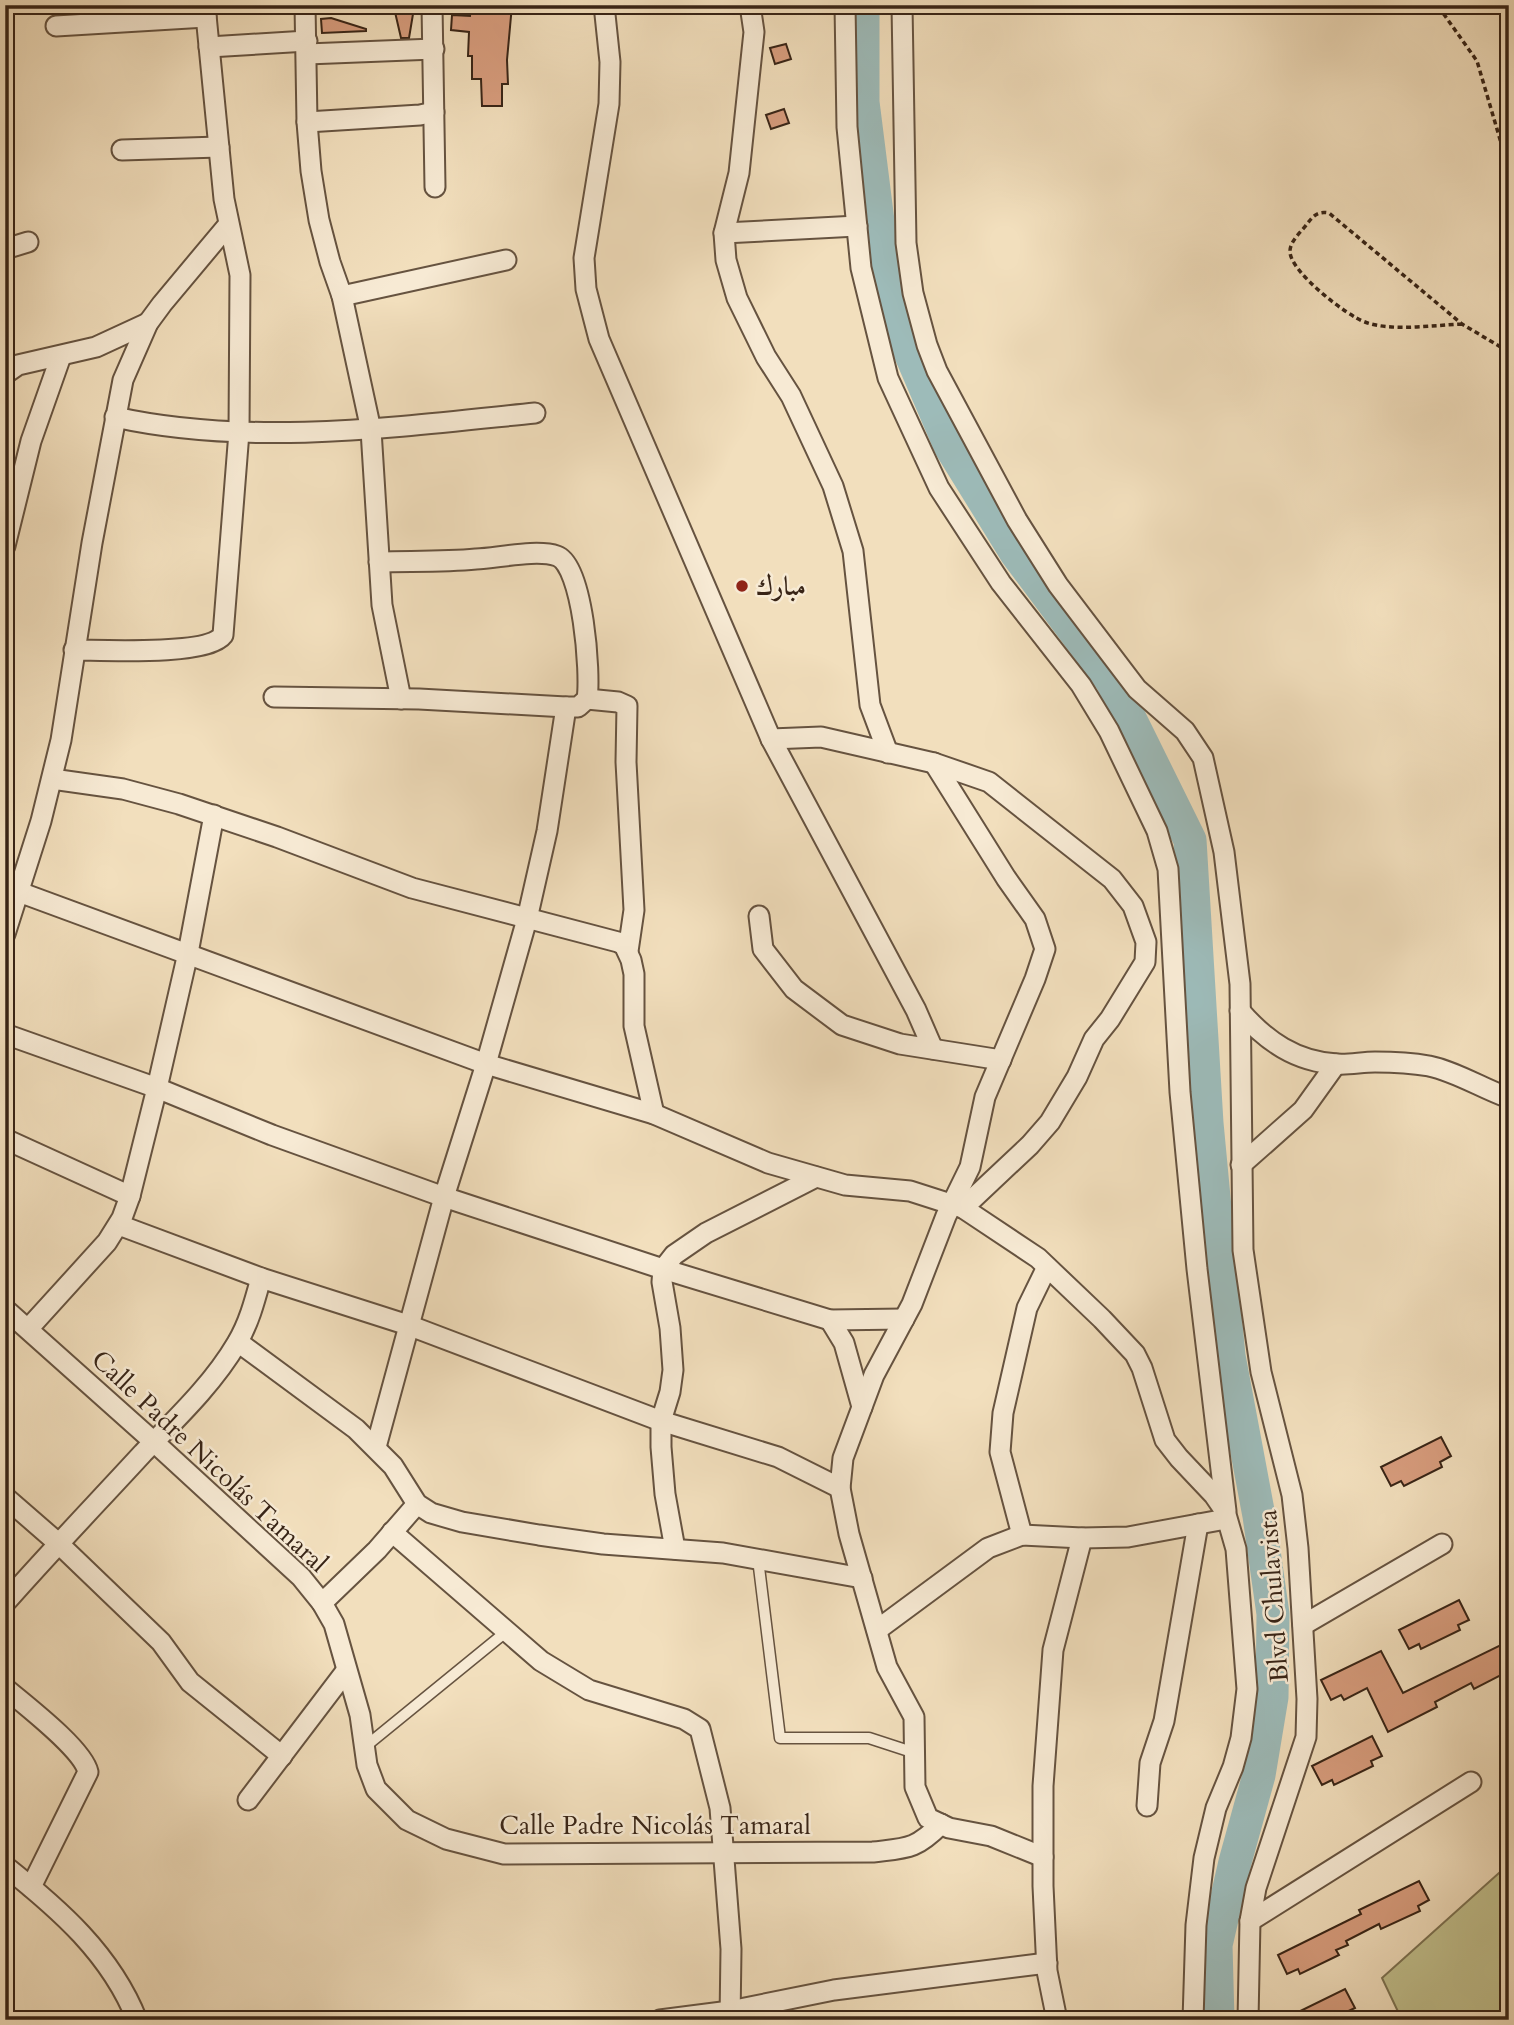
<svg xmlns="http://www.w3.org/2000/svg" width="1514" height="2025" viewBox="0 0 1514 2025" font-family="Cardo,Amiri,serif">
	<rect width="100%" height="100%" fill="#f2dfbd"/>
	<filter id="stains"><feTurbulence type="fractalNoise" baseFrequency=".00286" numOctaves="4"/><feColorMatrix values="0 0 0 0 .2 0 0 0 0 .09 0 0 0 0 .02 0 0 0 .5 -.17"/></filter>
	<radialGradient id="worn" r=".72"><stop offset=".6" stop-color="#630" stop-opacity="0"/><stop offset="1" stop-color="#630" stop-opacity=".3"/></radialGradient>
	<!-- green -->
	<polygon fill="#c1c08d" stroke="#7c7252" stroke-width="2" points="1509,1864 1509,2020 1402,2020 1382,1978"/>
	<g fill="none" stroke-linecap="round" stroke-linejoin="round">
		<!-- river -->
		<polyline stroke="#9dbbb9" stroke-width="33" points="863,5 863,102 879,229 905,341 950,446 1016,553 1111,680 1190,840 1207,1123 1229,1356 1259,1516 1273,1614 1272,1697 1259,1775 1235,1862 1216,1945 1218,2020"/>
	</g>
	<!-- building -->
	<g fill="#d89d7e" stroke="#382416" stroke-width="2">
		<polygon points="471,5 512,5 507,60 508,84 502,84 502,106 482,106 481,79 472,79 472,56 468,56 469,32 451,30 452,15 470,16"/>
		<polygon points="414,8 409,38 401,38 395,12"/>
		<polygon points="331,18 366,29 366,31 322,33 321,19"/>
		<polygon points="786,44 791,59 775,64 770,48"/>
		<polygon points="784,109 789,123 771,129 766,115"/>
		<polygon points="1441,1437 1451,1456 1440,1462 1442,1467 1404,1486 1401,1481 1391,1486 1381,1467"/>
		<polygon points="1459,1600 1469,1620 1458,1625 1460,1630 1421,1649 1419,1644 1409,1649 1399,1630"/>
		<polygon points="1509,1641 1509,1671 1474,1689 1471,1683 1435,1702 1437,1707 1388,1732 1367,1688 1344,1700 1341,1695 1331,1700 1321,1680 1381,1651 1403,1693"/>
		<polygon points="1372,1736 1382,1756 1371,1761 1373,1766 1334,1785 1332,1780 1322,1785 1312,1766"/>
		<polygon points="1419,1881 1429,1900 1418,1906 1420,1911 1381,1929 1379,1924 1346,1941 1348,1945 1336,1950 1339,1955 1300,1974 1298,1969 1287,1974 1278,1955 1361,1914 1359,1910"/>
		<polygon points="1345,1989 1355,2008 1344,2013 1347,2020 1282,2020"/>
	</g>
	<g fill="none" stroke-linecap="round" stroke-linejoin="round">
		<defs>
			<g id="lane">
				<polyline points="758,1559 780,1738 869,1738 915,1753"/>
				<polyline points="366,1746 507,1631"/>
			</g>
			<g id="street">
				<polyline points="305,5 307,122 311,171 319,220 330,262 342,296 371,430 382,605 401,699"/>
				<polyline points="432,5 435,187"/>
				<polyline points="604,5 610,62 609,104 584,258 586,289 599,339 771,739 916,1010 933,1049"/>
				<polyline points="750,5 754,32 739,173 724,233 726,260 737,298 766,357 791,396 833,486 853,551 870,705 888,753"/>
				<polyline points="845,5 847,127 861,268 888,378 939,488 1001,583 1081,685 1109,731 1157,831 1168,869 1180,1092 1197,1269 1226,1511"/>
				<polyline points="902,5 906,243 913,293 927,345 937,371 1017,520 1058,585 1137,689 1185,731 1203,758 1224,852 1240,984 1243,1250 1261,1372 1292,1495 1298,1548 1307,1699 1306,1737 1256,1888 1250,1921 1248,2020"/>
				<polyline points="56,26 206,17"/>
				<polyline points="209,47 307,41"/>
				<polyline points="307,54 434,49"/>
				<polyline points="307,122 420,115 434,112"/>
				<polyline points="122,150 219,147"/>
				<polyline points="724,233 857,226"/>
				<polyline points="5,249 28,242"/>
				<polyline points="342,296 506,260"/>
				<polyline points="5,374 18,365 96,347 148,323"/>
				<path d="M115 417C250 447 398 427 535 413"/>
				<polyline points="5,546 31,441 61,356"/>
				<path d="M74 650C102 650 208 656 223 635L239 432 240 275 224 199 205 5"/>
				<path d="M274 697 419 699 566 707H578L587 699C591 674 583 565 557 556 537 549 498 558 476 559 444 562 411 561 379 562"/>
				<polyline points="587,699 618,702 627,706 626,762 634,910 628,951"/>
				<polyline points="771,739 821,737 934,763 989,782 1112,879 1133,906 1146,942 1145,962 1110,1019 1094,1039 1077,1077 1050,1122 1030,1145 963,1208"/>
				<polyline points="934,763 1006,878 1035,919 1045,949 1035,979 985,1097 970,1167 946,1216 912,1304 874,1375 843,1458 840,1488 849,1534 887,1667 914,1717 915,1787 928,1818 949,1828 991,1836 1043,1857"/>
				<polyline points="52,779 123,789 179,804 277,837 412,888 618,942 624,945 631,960 634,974 634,1026 654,1114"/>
				<polyline points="19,892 486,1064 654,1114 768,1163 845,1185 910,1191 963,1208 1038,1258 1102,1319 1135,1354 1142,1368 1165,1440 1179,1458 1214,1495 1225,1511 1236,1549 1247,1689 1241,1738 1233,1767 1216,1808 1204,1858 1196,1925 1193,2020"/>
				<polyline points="759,916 763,949 794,989 842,1025 900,1044 1001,1060"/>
				<polyline points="5,934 41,821 61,740 92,543 123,380 148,323 162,304 228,225"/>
				<path d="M1240 1011C1266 1041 1296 1062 1337 1064 1349 1065 1362 1062 1375 1062 1392 1062 1412 1063 1429 1066 1457 1072 1481 1088 1509 1098"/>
				<polyline points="5,1034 157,1088 272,1135 444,1197 663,1269 830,1320 904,1319"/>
				<polyline points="5,1139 130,1196"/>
				<polyline points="1241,1165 1303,1110 1336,1064"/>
				<polyline points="119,1225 261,1278 408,1325 661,1421 778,1457 840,1488"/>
				<path d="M5 1309 154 1442 301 1577 322 1603 334 1624 360 1715 367 1765 376 1789 407 1820 446 1839 504 1854 873 1852C907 1848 915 1850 941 1824"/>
				<polyline points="830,1320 844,1343 862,1407"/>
				<polyline points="28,1329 107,1242 122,1218 130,1196 157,1088 188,953 214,815"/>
				<polyline points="238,1342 356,1429 393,1466 417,1504 431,1513 462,1522 539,1535 603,1544 723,1553 862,1578"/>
				<polyline points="376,1447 444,1197 486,1064 527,919 547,831 566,707"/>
				<polyline points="5,1497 58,1543 161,1642 190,1682 282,1756"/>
				<polyline points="392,1532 541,1661 589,1690 684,1719 700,1729 720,1808 731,1949 730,2020"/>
				<polyline points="1022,1535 1000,1452 1003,1413 1027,1308 1047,1267"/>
				<polyline points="675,1549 665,1494 661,1447 661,1421 670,1392 673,1370 670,1328 662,1282 663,1269 674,1255 706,1233 816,1177"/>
				<path d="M5 1603C50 1552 97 1503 143 1453 176 1419 213 1384 237 1343 249 1323 255 1300 261 1278"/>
				<polyline points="322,1603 377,1550 417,1504"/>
				<polyline points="1303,1625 1442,1544"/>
				<polyline points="877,1630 988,1548 1022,1535 1082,1538 1128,1537 1226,1519"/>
				<path d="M5 1688C25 1705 83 1749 88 1772L31 1887"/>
				<polyline points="248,1800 346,1671"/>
				<polyline points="1147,1806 1150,1763 1164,1721 1198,1524"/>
				<path d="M5 1866C59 1909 111 1954 137 2020"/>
				<polyline points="1250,1921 1471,1782"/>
				<polyline points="660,2020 730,2011 834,1990 1047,1963"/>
				<polyline points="1057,2020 1047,1971 1043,1886 1043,1786 1053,1650 1082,1538"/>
			</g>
		</defs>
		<!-- lane casing -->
		<use href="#lane" stroke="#665340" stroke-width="13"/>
		<!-- street casing -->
		<use href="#street" stroke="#665340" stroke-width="23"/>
		<!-- path -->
		<g stroke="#382416" stroke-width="3.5" stroke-dasharray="5 3.5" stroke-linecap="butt">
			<polyline points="1429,5 1443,13 1477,61 1509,170"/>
			<path d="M1462 324C1434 325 1391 332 1365 322 1347 316 1289 271 1290 251 1290 241 1302 231 1307 224 1314 215 1318 211 1329 213L1462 324 1509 352"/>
		</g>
		<!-- lane -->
		<use href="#lane" stroke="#f7ead4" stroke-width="10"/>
		<!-- street -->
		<use href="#street" stroke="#f7ead4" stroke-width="19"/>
	</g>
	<!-- markers -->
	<circle fill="#8f2418" stroke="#f7ead4" stroke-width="2.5" cx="742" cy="586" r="7"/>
	<g text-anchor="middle" stroke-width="5" stroke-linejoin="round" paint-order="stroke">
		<!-- poi labels -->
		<g font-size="26" font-weight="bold" fill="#382416" stroke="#f7ead4" text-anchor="start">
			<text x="756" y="595">مبارك</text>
		</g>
		<!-- street labels -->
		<g font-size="26" fill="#382416" stroke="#f7ead4">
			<text transform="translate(210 1461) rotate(43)" y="9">Calle Padre Nicolás Tamaral</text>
			<text transform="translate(1273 1596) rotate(-94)" y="9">Blvd Chulavista</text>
			<text x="655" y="1834">Calle Padre Nicolás Tamaral</text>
		</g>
	</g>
	<!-- margin -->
	<rect width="1514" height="2025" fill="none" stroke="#f2dfbd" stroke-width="28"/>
	<rect x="7" y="7" width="1500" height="2011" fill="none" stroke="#382416" stroke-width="3.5"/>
	<rect x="14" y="14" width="1486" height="1997" fill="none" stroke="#382416" stroke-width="2"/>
	<rect width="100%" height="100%" filter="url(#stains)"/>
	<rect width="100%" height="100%" fill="url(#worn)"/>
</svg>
